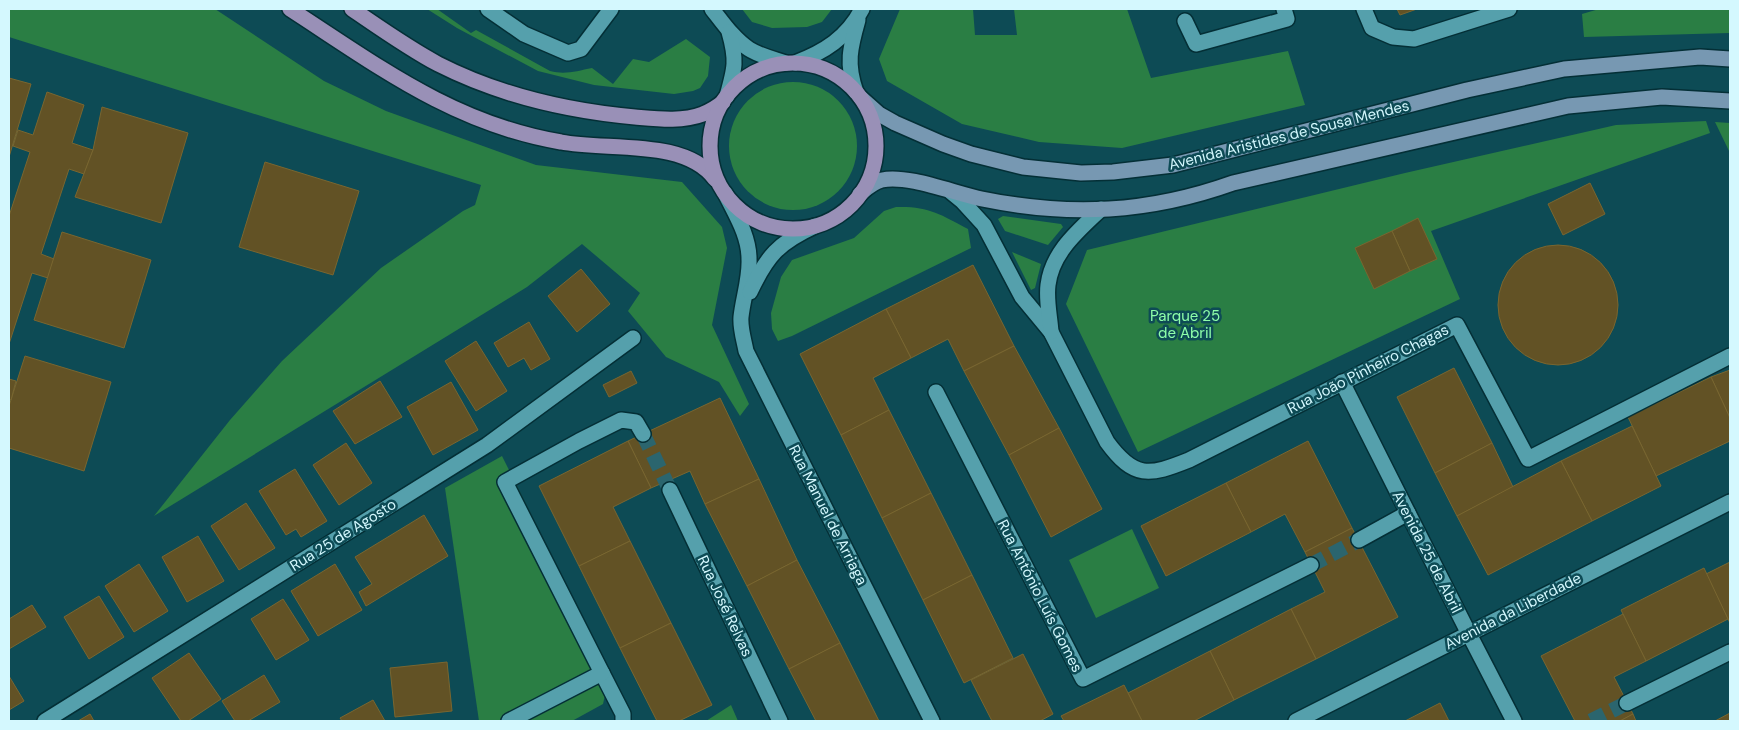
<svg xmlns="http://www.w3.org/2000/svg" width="1739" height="730" viewBox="0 0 1739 730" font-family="'DM Sans',sans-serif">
	<rect width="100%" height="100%" fill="#0d4b55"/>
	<!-- green -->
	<g fill="#2a7e44">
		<polygon points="9,9 215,9 324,81 386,111 536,165 682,182 722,227 727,248 712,325 749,404 740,416 719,382 666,357 628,311 640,293 582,244 527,287 154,516 230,420 282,361 381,268 463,211 475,205 481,185 9,37"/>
		<path d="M427 9H437L471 33 476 30 550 71C565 75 577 71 592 68L613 84 633 59 649 62 686 39 710 57 708 76 700 88 693 91 674 94 594 85 538 71 457 28Z"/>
		<polygon points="742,9 832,9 822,22 807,27 772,28 752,22"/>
		<polygon points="900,9 973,9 975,35 1017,35 1014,9 1127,9 1151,78 1288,51 1305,105 1122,148 1039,142 962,124 887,81 879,59"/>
		<polygon points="1599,9 1730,9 1730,33 1584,37 1582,14"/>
		<circle cx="793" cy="146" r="64"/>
		<polygon points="1706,121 1710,133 1431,231 1460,299 1138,452 1066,304 1087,250 1405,173 1616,125"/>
		<polygon points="1715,122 1730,123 1730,153"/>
		<path d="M896 207C928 206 940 214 968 229L971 248 792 336 778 341 772 329 771 313 781 277 792 260 854 238 884 211Z"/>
		<polygon points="1003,216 1061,224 1063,227 1048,245 1005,231 998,219"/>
		<polygon points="1012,252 1041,264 1035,288 1031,290"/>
		<polygon points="502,456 610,673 603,704 572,721 479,721 445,488"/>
		<polygon points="1132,529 1159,588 1096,618 1069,560"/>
		<polygon points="731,705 738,721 706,721"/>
	</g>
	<!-- building -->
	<g fill="#625225" stroke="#796630">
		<polygon points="1397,9 1417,9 1400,15"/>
		<polygon points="9,78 31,84 9,157"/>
		<polygon points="47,92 84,105 72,143 93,150 84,174 69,169 41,254 54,259 48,278 32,273 9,344 9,216 30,152 13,146 18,130 33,135"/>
		<polygon points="102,107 188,133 161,223 75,197 93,150"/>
		<polygon points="265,162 359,191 333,275 239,247"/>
		<polygon points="1590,183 1605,214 1563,235 1548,204"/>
		<polygon points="1418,218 1437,259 1410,271 1392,231"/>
		<polygon points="1392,231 1410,271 1374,289 1355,248"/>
		<polygon points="62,232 151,260 124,348 34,320"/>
		<circle cx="1558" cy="305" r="60"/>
		<polygon points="973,265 1014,346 964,371 948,339 911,358 886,309"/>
		<polygon points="581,269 610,304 577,332 548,296"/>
		<polygon points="886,309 911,358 873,378 889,410 841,435 800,354"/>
		<polygon points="529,322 550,359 531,370 524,358 508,367 494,343"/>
		<polygon points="476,341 507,391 476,411 445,361"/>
		<polygon points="1014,346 1059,428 1009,455 964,371"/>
		<polygon points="25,356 111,382 84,471 9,448 9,406"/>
		<polygon points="1454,368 1492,443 1435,473 1397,397"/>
		<polygon points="1730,370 1730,418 1711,377"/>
		<polygon points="631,371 637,383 609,397 603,385"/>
		<polygon points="1711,377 1730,418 1730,441 1656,476 1628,417"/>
		<polygon points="9,379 16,381 11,400 9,399"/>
		<polygon points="380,381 402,417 355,444 333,411"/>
		<polygon points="451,382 478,430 433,455 407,407"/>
		<polygon points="720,398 759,479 705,504 690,471 651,488 628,441"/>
		<polygon points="889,410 931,493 882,518 841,435"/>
		<polygon points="1632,426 1661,486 1592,521 1561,461"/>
		<polygon points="1059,428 1102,509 1051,537 1009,455"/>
		<polygon points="628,441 651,488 613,507 630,541 579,566 539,486"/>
		<polygon points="1308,441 1352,528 1305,552 1285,514 1251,532 1226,483"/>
		<polygon points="346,443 372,483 339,505 313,465"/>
		<polygon points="1492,443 1513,487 1457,516 1435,473"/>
		<polygon points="1561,461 1592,521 1488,575 1457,516"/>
		<polygon points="295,469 327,521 301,537 296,529 286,535 259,491"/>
		<polygon points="759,479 797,560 747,586 705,504"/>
		<polygon points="1226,483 1251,532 1166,576 1141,526"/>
		<polygon points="931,493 972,575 923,600 882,518"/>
		<polygon points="246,503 275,548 239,570 211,526"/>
		<polygon points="424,515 448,556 366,606 359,592 372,584 355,557"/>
		<polygon points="1352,528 1398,617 1316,659 1291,609 1325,592 1305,552"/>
		<polygon points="198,536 224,581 187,602 162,557"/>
		<polygon points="630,541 671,623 620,648 579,566"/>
		<polygon points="797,560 840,643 789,669 747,586"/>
		<polygon points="1730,562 1730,623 1706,574"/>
		<polygon points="139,564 168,611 134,632 105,586"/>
		<polygon points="335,564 362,610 318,636 291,591"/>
		<polygon points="1704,568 1728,619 1646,661 1621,610"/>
		<polygon points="972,575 1013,658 964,683 923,600"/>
		<polygon points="99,596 124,637 89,659 64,617"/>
		<polygon points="283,599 309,640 276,660 251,619"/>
		<polygon points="32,605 46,627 9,649 9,619"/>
		<polygon points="1291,609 1316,659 1234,700 1210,651"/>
		<polygon points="1623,614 1646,661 1614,677 1633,714 1620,721 1575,721 1541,656"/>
		<polygon points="671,623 712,705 679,721 657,721 620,648"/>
		<polygon points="840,643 879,721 816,721 789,669"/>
		<polygon points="1210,651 1234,700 1194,721 1142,721 1128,693"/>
		<polygon points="189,653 221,699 188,721 181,721 152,678"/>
		<polygon points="1023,654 1053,714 1040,721 992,721 971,680"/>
		<polygon points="447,662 452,711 395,717 390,668"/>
		<polygon points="264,675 280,702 248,721 235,721 222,701"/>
		<polygon points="9,676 24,701 9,710"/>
		<polygon points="1124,685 1142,721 1064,721 1061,716"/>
		<polygon points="373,700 385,721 342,721 340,718"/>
		<polygon points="1440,703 1449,721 1405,721"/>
		<polygon points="1730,713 1730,721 1715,721"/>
		<polygon points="90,714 94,721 78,721"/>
		<polygon points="1633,714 1636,721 1620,721"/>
	</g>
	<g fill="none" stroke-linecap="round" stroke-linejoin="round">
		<!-- minor-tunnel -->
		<g stroke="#2b656e" stroke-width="15" stroke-dasharray="15 8" stroke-linecap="butt">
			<polyline points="643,434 670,490"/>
			<polyline points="1311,565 1359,540"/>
			<polyline points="1591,721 1627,703"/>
		</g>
		<defs>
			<g id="service">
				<polyline points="488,9 524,34 568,53 581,49 611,9"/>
				<path d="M712 9C723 23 734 39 749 49 760 56 774 59 786 63"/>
				<path d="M727 96C735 68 737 60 729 32"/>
			</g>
			<g id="minor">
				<polyline points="1364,9 1372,28 1393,37 1414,39 1509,9"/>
				<polyline points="1185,21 1196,44 1287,19 1284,9"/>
				<path d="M795 63C824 52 847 38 862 9"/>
				<path d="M856 92C846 64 850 48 858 20"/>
				<path d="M951 192 962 201 984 225 1022 297 1051 332 1107 442C1134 479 1149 476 1189 460L1457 325 1528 459 1730 356"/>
				<path d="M1051 332C1050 317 1046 300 1048 285 1052 252 1078 231 1101 209"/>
				<polyline points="1342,382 1469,634"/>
				<polyline points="936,392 1083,679 1311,565"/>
				<polyline points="670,490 780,721"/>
				<polyline points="1359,540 1408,513"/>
				<polyline points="602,673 623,714 623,721"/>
				<polyline points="1627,703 1730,652"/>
				<polyline points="45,721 487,445 633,338"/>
				<polyline points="509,721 602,673 505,482 579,441 621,420 636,422 643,434"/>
			</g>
			<g id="tertiary">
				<path d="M725 193C735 214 749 235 749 259 750 278 743 298 741 317 740 328 744 340 746 351L932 721"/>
				<path d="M750 292C767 256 778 243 815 226"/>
				<polyline points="1469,634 1514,721"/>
				<polyline points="1296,721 1730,502"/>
			</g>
			<g id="secondary">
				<polyline points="861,98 879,114 895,123 943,144 971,154 1023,167 1081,173 1113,172 1173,165 1467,90 1564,69 1700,57 1730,59"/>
				<path d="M860 194C867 188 873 182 882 180 907 174 956 194 982 199 1070 217 1149 213 1233 183L1568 106 1662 97 1730 101"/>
			</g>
			<g id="primary">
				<path d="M290 9C378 66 454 124 561 142 608 151 685 138 715 179"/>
				<path d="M352 9C380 28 408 48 438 64 499 95 568 111 635 117 658 119 682 122 703 114 710 111 717 107 723 102"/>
				<circle cx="793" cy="146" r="83"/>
			</g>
		</defs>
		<!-- service casing -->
		<use href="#service" stroke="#042f36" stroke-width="18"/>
		<!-- minor casing -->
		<use href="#minor" stroke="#042f36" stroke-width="18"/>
		<!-- tertiary casing -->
		<use href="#tertiary" stroke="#042f36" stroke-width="18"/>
		<!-- secondary casing -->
		<use href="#secondary" stroke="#042f36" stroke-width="18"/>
		<!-- primary casing -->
		<use href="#primary" stroke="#042f36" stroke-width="18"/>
		<!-- service -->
		<use href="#service" stroke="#55a0ac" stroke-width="15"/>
		<!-- minor -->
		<use href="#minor" stroke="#55a0ac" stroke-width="15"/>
		<!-- tertiary -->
		<use href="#tertiary" stroke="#55a0ac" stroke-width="15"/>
		<!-- secondary -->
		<use href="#secondary" stroke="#7798b2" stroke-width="15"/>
		<!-- primary -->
		<use href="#primary" stroke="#9990b7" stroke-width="15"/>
	</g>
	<g text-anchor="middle" stroke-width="5" stroke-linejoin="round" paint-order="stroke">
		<!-- street labels -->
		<g font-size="15" fill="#d4f8fe" stroke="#0d4b55">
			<text transform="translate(1289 135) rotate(-14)" y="5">Avenida Aristides de Sousa Mendes</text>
			<text transform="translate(1368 369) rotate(-27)" y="5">Rua João Pinheiro Chagas</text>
			<text transform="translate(828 515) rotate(63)" y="5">Rua Manuel de Arriaga</text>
			<text transform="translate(343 535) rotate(-32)" y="5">Rua 25 de Agosto</text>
			<text transform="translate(1427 552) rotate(63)" y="5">Avenida 25 de Abril</text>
			<text transform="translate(1040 596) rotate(63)" y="5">Rua António Luís Gomes</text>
			<text transform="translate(725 606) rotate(65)" y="5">Rua José Relvas</text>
			<text transform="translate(1513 611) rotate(-27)" y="5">Avenida da Liberdade</text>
		</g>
		<!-- park labels -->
		<g font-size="15" fill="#8efea9" stroke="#0d4b55">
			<text x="1185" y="321">Parque 25<tspan x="1185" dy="17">de Abril</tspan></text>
		</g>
	</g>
	<!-- border -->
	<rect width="1739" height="730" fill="none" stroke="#d4f8fe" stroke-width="20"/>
</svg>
